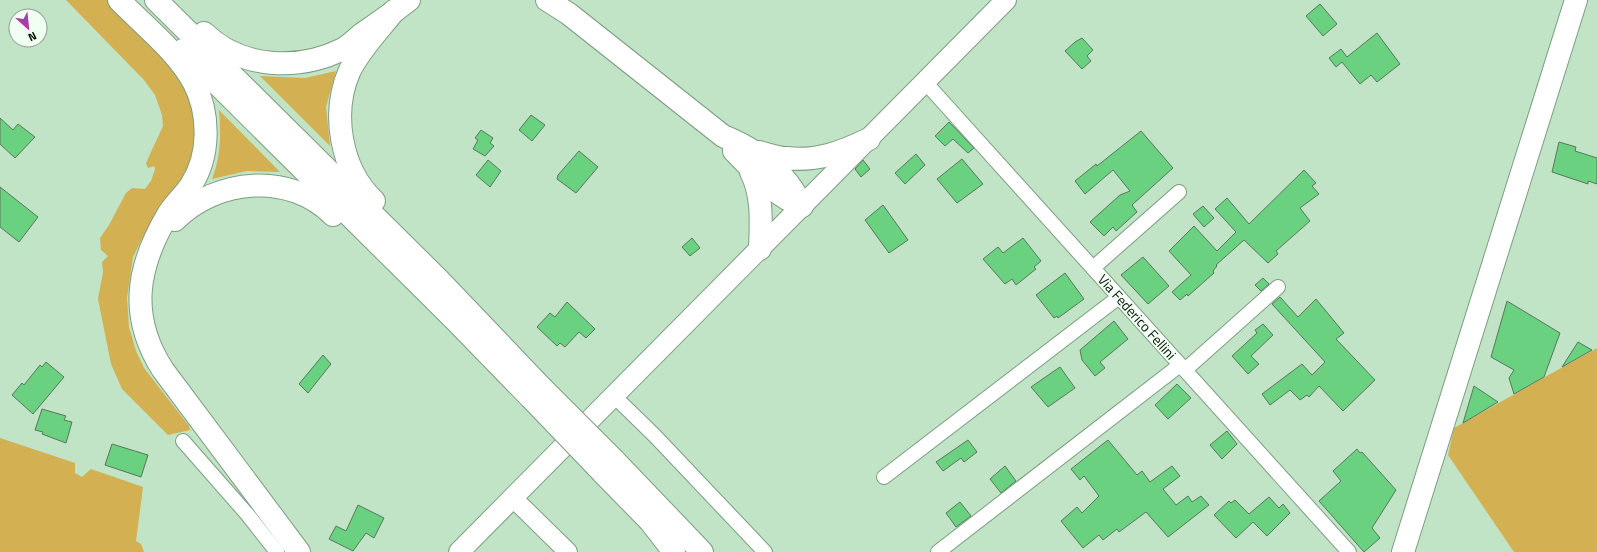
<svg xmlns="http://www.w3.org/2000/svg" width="1597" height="552" viewBox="0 0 1597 552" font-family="'Titillium Web',sans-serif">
	<rect width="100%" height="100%" fill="#c1e4c6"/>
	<!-- green -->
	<g fill="#d3b051">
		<polygon points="66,0 109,0 175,66 194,98 197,156 147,229 133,257 127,298 129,327 136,351 144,368 189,426 190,430 168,435 122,389 111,364 98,299 103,272 102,262 108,256 101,250 100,238 109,225 126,193 132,188 145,189 151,181 155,169 154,166 148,168 146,163 163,126 162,115 155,95 144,80"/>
		<polygon points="336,71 326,107 330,146 260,76 305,78"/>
		<path d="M219 110 280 172 247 171 212 179C221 157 221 133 219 110Z"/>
		<polygon points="1597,348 1597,552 1514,552 1448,455 1454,428"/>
		<polygon points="0,438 75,463 75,473 82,477 91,469 143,487 136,541 141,544 144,552 0,552"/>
	</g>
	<!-- building -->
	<g fill="#6ad180" stroke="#58775c">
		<polygon points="1320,4 1337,24 1323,36 1306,16"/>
		<polygon points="1377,33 1400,64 1377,82 1371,75 1360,84 1342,62 1336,67 1329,58 1341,49 1347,57"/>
		<polygon points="1082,38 1093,50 1087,56 1091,61 1082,69 1065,51 1075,42"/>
		<polygon points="531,115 545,125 532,141 519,130"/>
		<polygon points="0,118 13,130 18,124 35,137 15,158 0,144"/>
		<polygon points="949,122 974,148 968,153 953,139 945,146 935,136"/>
		<polygon points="481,130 493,138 490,143 494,146 485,156 473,149 478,140 475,138"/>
		<polygon points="1141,131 1173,168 1132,205 1137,212 1116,231 1113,227 1104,236 1090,222 1120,195 1130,191 1113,170 1085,194 1075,181 1096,164 1097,166"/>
		<polygon points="1559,142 1576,147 1575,151 1597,158 1597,184 1588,181 1588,184 1552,172"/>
		<polygon points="579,151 598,167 576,193 557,179 558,175"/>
		<polygon points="916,154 925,165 905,184 895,173"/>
		<polygon points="962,159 983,184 957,203 937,179"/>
		<polygon points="488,160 501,171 490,187 476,175"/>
		<polygon points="863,160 870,169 861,177 855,169"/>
		<polygon points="1304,170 1316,183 1312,186 1319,194 1300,208 1310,221 1276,251 1278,254 1268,263 1244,240 1216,265 1217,266 1213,271 1214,273 1188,296 1187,294 1180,300 1172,292 1191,275 1169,251 1194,226 1217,251 1236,232 1215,209 1227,198 1249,224"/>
		<polygon points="0,187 38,217 19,242 0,227"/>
		<polygon points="883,205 908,240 889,253 865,220"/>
		<polygon points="1203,206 1214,218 1204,227 1193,214"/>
		<polygon points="692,238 700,248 690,256 682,247"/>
		<polygon points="1023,238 1041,261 1034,267 1036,269 1016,285 1012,279 1005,284 983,259 998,247 1003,253"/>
		<polygon points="1143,257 1169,286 1148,304 1121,275"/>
		<polygon points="1065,273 1084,299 1058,318 1057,316 1054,318 1036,295"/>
		<polygon points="1263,278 1269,284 1261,291 1255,285"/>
		<polygon points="1280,297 1298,317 1316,299 1344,333 1336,339 1375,380 1343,411 1319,386 1309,397 1307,395 1300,400 1290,390 1270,405 1262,394 1302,364 1312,375 1325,362 1272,304"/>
		<polygon points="1507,301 1560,333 1544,377 1514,394 1509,378 1514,370 1491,357"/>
		<polygon points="567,302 595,329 586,338 579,332 565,347 560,343 557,346 537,327 550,313 555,317"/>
		<polygon points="1114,321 1128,339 1100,362 1105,368 1095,376 1082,360 1080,350"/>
		<polygon points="1263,324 1273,335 1251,356 1259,364 1248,374 1232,356 1257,333 1255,330"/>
		<polygon points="1578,342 1592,350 1562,367"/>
		<polygon points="323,355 331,364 308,393 299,384"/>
		<polygon points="46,362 64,377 33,414 12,395 22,383 24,385 40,365 42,367"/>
		<polygon points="1060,367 1075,388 1048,407 1031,387"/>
		<polygon points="1177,384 1191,398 1168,419 1155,405"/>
		<polygon points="1474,386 1498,402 1463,423"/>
		<polygon points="42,409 66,416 64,420 72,422 66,443 42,434 43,432 35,430"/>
		<polygon points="1227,431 1237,444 1222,459 1210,445"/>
		<polygon points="968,440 977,452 964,462 961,458 943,471 936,462"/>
		<polygon points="1108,440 1137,475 1142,471 1150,482 1172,466 1180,476 1163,489 1176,505 1188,496 1192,502 1201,496 1209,505 1168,537 1146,512 1119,532 1117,529 1103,540 1099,535 1083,548 1061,521 1077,507 1082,513 1099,496 1084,476 1080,480 1071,469"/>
		<polygon points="112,444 148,455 141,477 105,465"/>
		<polygon points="1357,449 1360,453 1362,452 1396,490 1372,528 1380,538 1364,552 1319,501 1341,481 1333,471"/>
		<polygon points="1005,466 1016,481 1001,493 990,479"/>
		<polygon points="1269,497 1279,508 1283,504 1290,513 1267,536 1253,522 1236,538 1214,515 1229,501 1231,503 1235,500 1249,514"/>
		<polygon points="960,502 971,516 956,527 946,513"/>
		<polygon points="358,505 384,518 374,538 366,533 353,551 329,539 336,526 346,531"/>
	</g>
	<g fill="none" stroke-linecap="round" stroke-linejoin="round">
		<defs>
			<g id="minor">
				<polyline points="925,82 1349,552"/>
				<polyline points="1093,268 1179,192"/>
				<polyline points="1185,370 1278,287"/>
				<polyline points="614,396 655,436 765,552"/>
				<polyline points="183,441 247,514 277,552"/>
				<polyline points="884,477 1119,297"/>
				<polyline points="938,552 1180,365"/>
			</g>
			<polyline id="tertiary" points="513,498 568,552"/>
			<polyline id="secondary" points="459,552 1006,0"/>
			<polyline id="primary" points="1403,552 1576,0"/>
			<g id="trunk">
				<path d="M119 0C143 25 178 52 194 83 210 114 210 156 191 185 184 196 173 205 167 216 136 269 129 317 163 370L299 552"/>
				<polyline points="156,0 439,280 541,387"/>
				<path d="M547 0 569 14 723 136C758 150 786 173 802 206"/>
				<path d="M204 33C241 69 299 71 343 49 350 45 356 39 362 34 378 23 394 12 409 0"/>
				<polyline points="183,50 455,320 531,398"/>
				<path d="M734 151C755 172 774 196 802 206"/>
				<path d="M759 152C768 154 777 158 786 158 816 162 842 152 869 139"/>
				<path d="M751 172C763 196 761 222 760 249"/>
				<path d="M374 201C340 169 331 112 350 70 361 48 379 30 394 11"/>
				<path d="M175 220C217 178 290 172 333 215"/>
				<polyline points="614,460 702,552"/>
				<polyline points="602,472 650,521 674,552"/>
			</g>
		</defs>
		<!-- minor casing -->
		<use href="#minor" stroke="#7d9d81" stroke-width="16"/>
		<!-- tertiary casing -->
		<use href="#tertiary" stroke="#7d9d81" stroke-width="20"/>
		<!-- secondary casing -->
		<use href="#secondary" stroke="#7d9d81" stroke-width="22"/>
		<!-- primary casing -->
		<use href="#primary" stroke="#7d9d81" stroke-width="24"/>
		<!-- trunk casing -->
		<use href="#trunk" stroke="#7d9d81" stroke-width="24"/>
		<!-- minor -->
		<use href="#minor" stroke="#fff" stroke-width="14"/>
		<!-- tertiary -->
		<use href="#tertiary" stroke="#fff" stroke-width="18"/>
		<!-- secondary -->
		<use href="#secondary" stroke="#fff" stroke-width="20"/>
		<!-- primary -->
		<use href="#primary" stroke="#fff" stroke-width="22"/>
		<!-- trunk -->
		<use href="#trunk" stroke="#fff" stroke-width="22"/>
		<defs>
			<g id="trunk-bridge">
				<polyline points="541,387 614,460"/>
				<polyline points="531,398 602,472"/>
			</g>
		</defs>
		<!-- trunk-bridge casing -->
		<use href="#trunk-bridge" stroke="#7d9d81" stroke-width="24" stroke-linecap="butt"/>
		<!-- trunk-bridge -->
		<use href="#trunk-bridge" stroke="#fff" stroke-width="22"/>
	</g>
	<g text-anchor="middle" stroke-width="3.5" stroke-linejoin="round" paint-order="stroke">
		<!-- street labels -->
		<g font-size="14" fill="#040f06" stroke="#f1fff2">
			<text transform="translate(1137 317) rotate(48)" y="5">Via Federico Fellini</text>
		</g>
	</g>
	<!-- north arrow -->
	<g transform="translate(28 28) rotate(153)"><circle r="19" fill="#f1fff2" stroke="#929f94"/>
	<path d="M0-3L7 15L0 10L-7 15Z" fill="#a63fa3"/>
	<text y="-6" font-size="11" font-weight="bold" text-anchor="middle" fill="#040f06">N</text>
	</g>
</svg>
